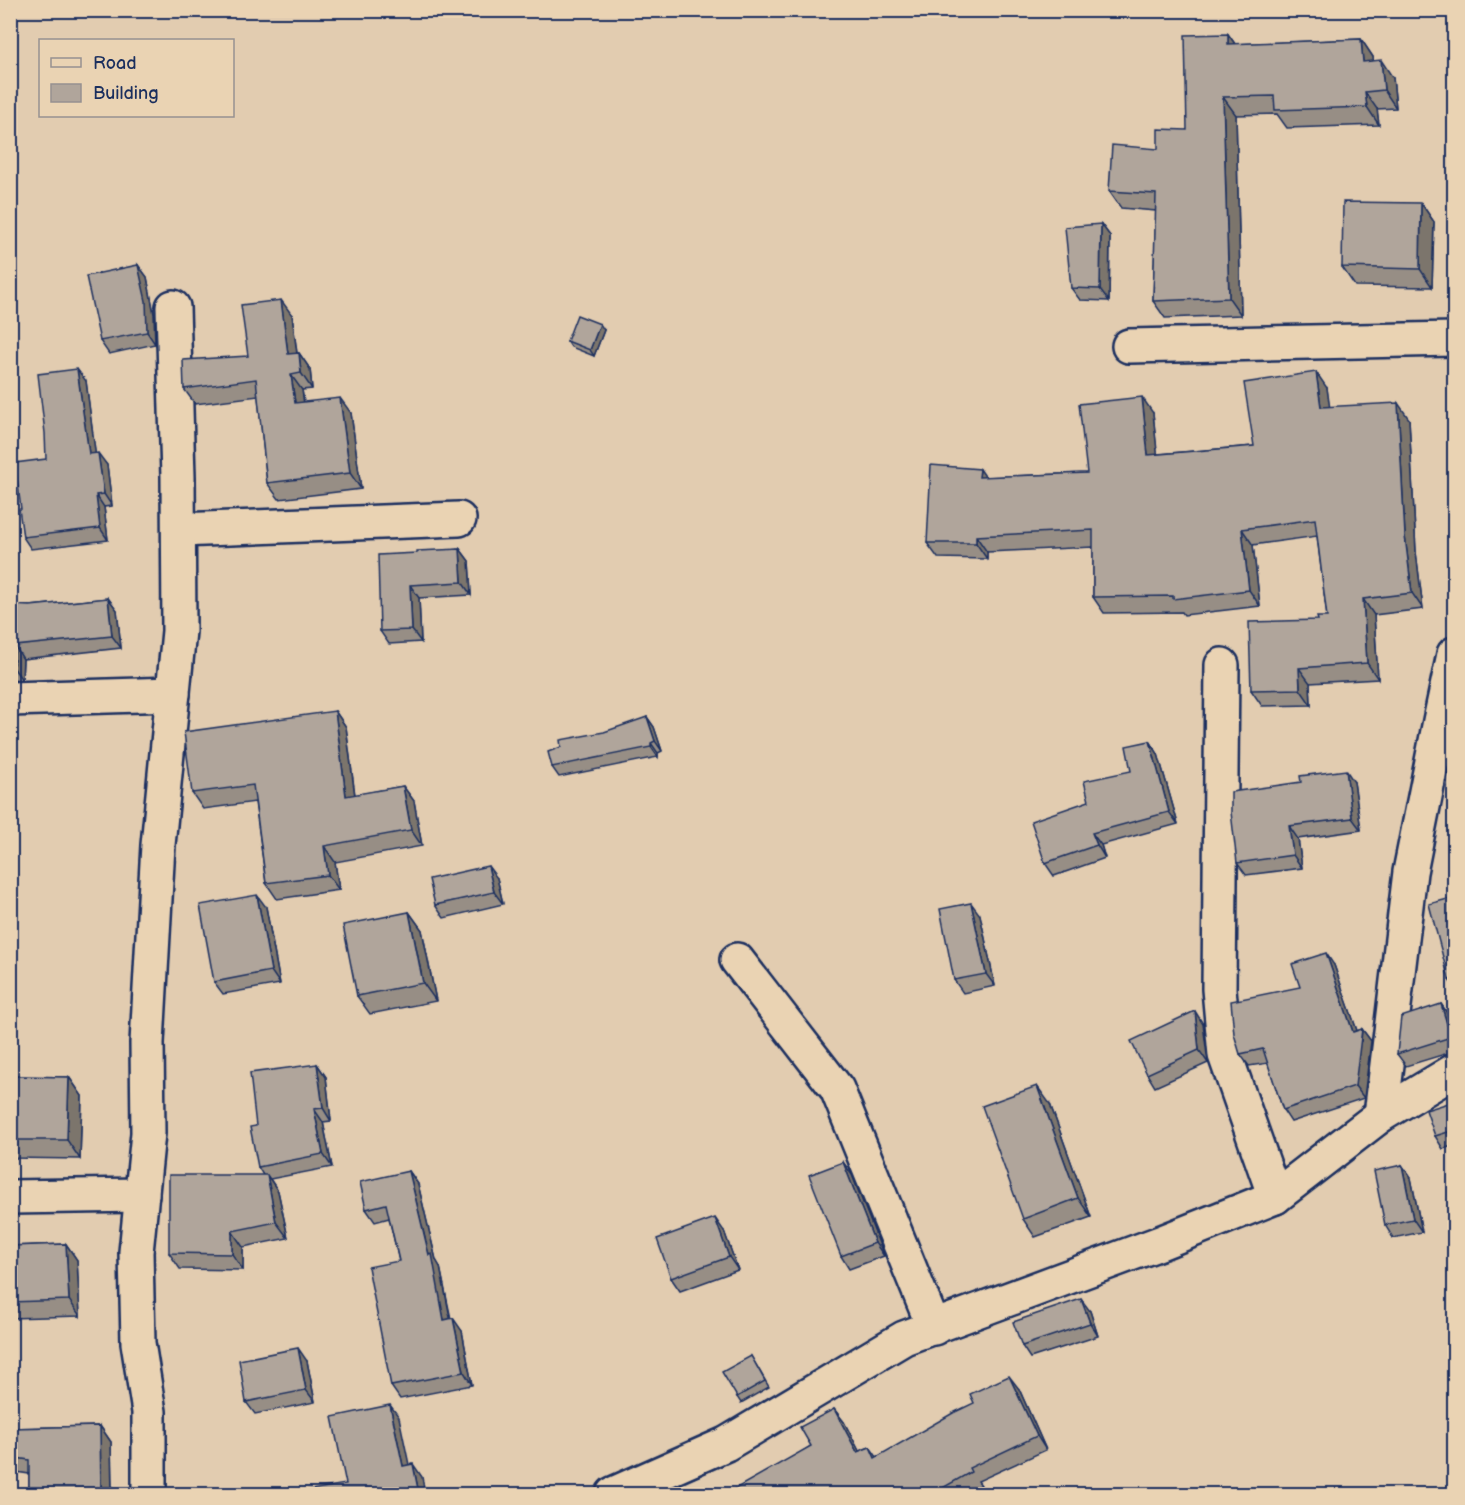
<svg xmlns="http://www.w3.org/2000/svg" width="1465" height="1505" viewBox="0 0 1465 1505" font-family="'Balsamiq Sans',sans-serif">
	<rect width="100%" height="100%" fill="#e2ccb0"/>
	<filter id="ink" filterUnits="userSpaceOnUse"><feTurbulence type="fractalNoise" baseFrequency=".0167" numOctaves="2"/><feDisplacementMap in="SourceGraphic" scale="12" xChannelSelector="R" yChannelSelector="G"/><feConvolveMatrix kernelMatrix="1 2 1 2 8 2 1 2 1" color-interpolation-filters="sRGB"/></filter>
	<g filter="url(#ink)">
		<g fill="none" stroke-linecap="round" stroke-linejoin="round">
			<defs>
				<g id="street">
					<polyline points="1129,346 1454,339"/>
					<polyline points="179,530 459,519"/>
					<polyline points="1222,665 1219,989 1225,1055 1275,1197"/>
					<polyline points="10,699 173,694"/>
					<polyline points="737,960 837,1089 934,1328"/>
					<polyline points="1381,1115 1410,872 1440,721 1454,654"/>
					<polyline points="10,1197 142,1195"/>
					<polyline points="149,1494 149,1412 138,1343 136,1252 148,1133 147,1043 158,845 179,631 178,477 173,307"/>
					<polyline points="613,1494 726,1444 904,1338 1160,1243 1275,1197 1381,1115 1454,1071"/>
				</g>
			</defs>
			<!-- street casing -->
			<use href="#street" stroke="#1b2f5e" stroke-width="38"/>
			<!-- street -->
			<use href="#street" stroke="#ead3b3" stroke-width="33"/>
		</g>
		<!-- wall -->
		<g fill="#978e85" stroke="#1b2f5e" stroke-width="1.5">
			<polygon points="1228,34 1235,44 1361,39 1373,57 1373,61 1393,78 1396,108 1377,109 1379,125 1287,128 1277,114 1236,115 1241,315 1165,318 1153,301 1156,211 1121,208 1109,191 1158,149 1187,130"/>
			<polygon points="1421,203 1434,222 1432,287 1355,286 1342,267"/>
			<polygon points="1101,224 1110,236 1109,301 1080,300 1071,288"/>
			<polygon points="138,265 147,277 154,314 155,344 109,354 100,341"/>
			<polygon points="292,315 297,353 299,353 310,369 312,389 302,390 304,402 351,413 361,489 279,499 267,483 258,396 195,404 184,389 248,356"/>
			<polygon points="604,330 594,356 571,347 567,341"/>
			<polygon points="86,381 95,453 107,465 112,506 104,507 108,540 31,549 23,537 21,509"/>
			<polygon points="1327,388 1329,407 1409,419 1416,552 1423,609 1374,615 1378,679 1310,683 1311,705 1262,706 1251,690 1318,620 1327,617 1317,536 1253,545 1260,606 1184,615 1182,612 1104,613 1093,597 1093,547 987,552 987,559 938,558 927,543 985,477 1087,473 1153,413 1157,454 1254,446"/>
			<polygon points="460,549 469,561 471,595 419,598 421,642 389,644 380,631 417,553"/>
			<polygon points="108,598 117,610 121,648 23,659 22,680 10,679 10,605 30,606"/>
			<polygon points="335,711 346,727 355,795 403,786 414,801 422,846 335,862 339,890 277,899 266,883 255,802 203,809 192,793"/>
			<polygon points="647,717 654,727 662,751 658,753 658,757 559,777 552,767"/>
			<polygon points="1150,741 1158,754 1178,824 1101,845 1105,858 1054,876 1045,863 1089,801 1131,771"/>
			<polygon points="1354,782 1361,830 1298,839 1302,868 1246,875 1237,863"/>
			<polygon points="497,878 503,904 444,918 435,905"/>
			<polygon points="1455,897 1455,988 1449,980"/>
			<polygon points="266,907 280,984 223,994 214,982"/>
			<polygon points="409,912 422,930 436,1001 370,1014 357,996"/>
			<polygon points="980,915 995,986 963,993 954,980"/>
			<polygon points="1334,965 1357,1031 1362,1029 1371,1041 1364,1098 1291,1122 1283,1110 1268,1063 1249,1066 1240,1054 1300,987"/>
			<polygon points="1441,1004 1450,1017 1455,1032 1455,1051 1406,1066 1397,1054"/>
			<polygon points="1203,1024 1208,1063 1155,1087 1147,1074"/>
			<polygon points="317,1064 326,1077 331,1121 323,1122 332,1167 270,1179 278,1191 288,1238 243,1247 243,1270 180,1269 169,1253 263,1175 258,1167"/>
			<polygon points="10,1076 69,1077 82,1096 80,1159 10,1158"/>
			<polygon points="1455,1101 1455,1145 1443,1149 1435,1136"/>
			<polygon points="1050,1104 1091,1217 1035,1237 1023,1219"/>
			<polygon points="843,1162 852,1175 884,1256 849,1269 841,1256"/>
			<polygon points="1402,1165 1411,1178 1422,1232 1393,1238 1385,1225"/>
			<polygon points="409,1171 418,1184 436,1260 440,1267 451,1319 462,1331 472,1385 400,1399 391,1386 399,1261 389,1218 375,1222 366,1209"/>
			<polygon points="724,1231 738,1270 680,1291 671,1278"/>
			<polygon points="66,1244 77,1260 80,1316 10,1318 10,1246"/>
			<polygon points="1090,1311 1098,1336 1030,1358 1022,1346"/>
			<polygon points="751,1356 769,1387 741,1403 737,1397"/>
			<polygon points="307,1361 315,1402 255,1414 246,1402"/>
			<polygon points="1019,1389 1046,1450 978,1481 981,1485 964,1494 736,1494 811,1446 834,1409 844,1422 859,1451 870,1447 877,1457"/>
			<polygon points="100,1426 111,1442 112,1494 29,1494 29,1474 10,1471 10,1428"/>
		</g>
		<!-- shaded-wall -->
		<g fill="#7b746c" stroke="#1b2f5e" stroke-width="1.5">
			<polygon points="1228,34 1240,51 1228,44"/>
			<polygon points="1361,39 1373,57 1375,80 1363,62"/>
			<polygon points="1381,60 1393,78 1396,108 1384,90"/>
			<polygon points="1365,92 1377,109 1379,125 1367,107"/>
			<polygon points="1223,97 1236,115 1241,315 1229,298"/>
			<polygon points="1421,203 1434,222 1432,287 1420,269"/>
			<polygon points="1101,224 1110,236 1109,301 1100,289"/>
			<polygon points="138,265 147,277 154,314 155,344 147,332"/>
			<polygon points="281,300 292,315 299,370 288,354"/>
			<polygon points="600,324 604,330 594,356 590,350"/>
			<polygon points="299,353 310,369 312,389 301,373"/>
			<polygon points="77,369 86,381 97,466 89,454"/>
			<polygon points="1316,372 1327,388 1332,423 1321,407"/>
			<polygon points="291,375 302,390 306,419 295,403"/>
			<polygon points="1142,397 1153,413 1159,470 1148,455"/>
			<polygon points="340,398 351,413 361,489 350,473"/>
			<polygon points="1398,403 1409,419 1416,552 1423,609 1412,593 1405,536"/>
			<polygon points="98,453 107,465 112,506 104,494"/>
			<polygon points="980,469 991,485 979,477"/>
			<polygon points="96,495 104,507 108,540 100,528"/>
			<polygon points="1242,529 1253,545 1260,606 1249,590"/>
			<polygon points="976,536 987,552 987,559 976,543"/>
			<polygon points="460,549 469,561 471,595 462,582"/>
			<polygon points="410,585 419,598 421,642 412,630"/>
			<polygon points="108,598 117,610 121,648 112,636"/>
			<polygon points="1363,599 1374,615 1378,679 1367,663"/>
			<polygon points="15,646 23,659 22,680 13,667"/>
			<polygon points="1299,668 1310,683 1311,705 1300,689"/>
			<polygon points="335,711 346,727 357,812 346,796"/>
			<polygon points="647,717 654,727 662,751 655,741"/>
			<polygon points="1150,741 1158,754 1178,824 1169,812"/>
			<polygon points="651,743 658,753 658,757 651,747"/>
			<polygon points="1346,770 1354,782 1361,830 1352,818"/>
			<polygon points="403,786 414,801 422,846 411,830"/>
			<polygon points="1289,826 1298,839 1302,868 1293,855"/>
			<polygon points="1092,833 1101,845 1105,858 1097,845"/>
			<polygon points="324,846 335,862 339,890 328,875"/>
			<polygon points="488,866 497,878 503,904 494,892"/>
			<polygon points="257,895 266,907 280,984 271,971"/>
			<polygon points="971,903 980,915 995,986 986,974"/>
			<polygon points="409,912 422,930 436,1001 423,983"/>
			<polygon points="1326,953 1334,965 1361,1042 1362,1029 1371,1041 1364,1098 1355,1086 1353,1032"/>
			<polygon points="1441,1004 1450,1017 1455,1032 1455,1041 1451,1037"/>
			<polygon points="1195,1011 1203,1024 1208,1063 1199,1050"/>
			<polygon points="317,1064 326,1077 331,1121 323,1108"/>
			<polygon points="69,1077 82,1096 80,1159 67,1140"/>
			<polygon points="1037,1086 1050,1104 1091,1217 1078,1198"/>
			<polygon points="314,1109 323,1122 332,1167 323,1154"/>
			<polygon points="843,1162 852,1175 884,1256 875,1243"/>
			<polygon points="1402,1165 1411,1178 1422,1232 1413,1219"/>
			<polygon points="409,1171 418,1184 436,1260 440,1267 453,1332 444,1320"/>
			<polygon points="267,1175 278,1191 288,1238 276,1222"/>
			<polygon points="715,1218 724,1231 738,1270 729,1257"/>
			<polygon points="232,1231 243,1247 243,1270 232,1254"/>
			<polygon points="66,1244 77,1260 80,1316 69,1300"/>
			<polygon points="1081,1299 1090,1311 1098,1336 1090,1323"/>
			<polygon points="453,1318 462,1331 472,1385 464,1372"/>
			<polygon points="298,1348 307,1361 315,1402 306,1390"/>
			<polygon points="1009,1376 1019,1389 1046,1450 1037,1436"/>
			<polygon points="390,1405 399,1417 412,1479 403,1466"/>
			<polygon points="834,1409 844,1422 867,1466 857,1452"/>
			<polygon points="100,1426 111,1442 112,1494 101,1494"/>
			<polygon points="413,1464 422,1477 425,1494 419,1494"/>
		</g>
		<!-- building -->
		<g fill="#b0a59b" stroke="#1b2f5e" stroke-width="1.5">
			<polygon points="1228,34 1228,44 1361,39 1363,62 1381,60 1384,90 1365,92 1367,107 1275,110 1274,96 1223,97 1229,298 1153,301 1156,194 1109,191 1112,145 1158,149 1158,129 1187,130 1185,35"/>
			<polygon points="1343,202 1421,203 1420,269 1342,267"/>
			<polygon points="1101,224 1100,289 1071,288 1065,227"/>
			<polygon points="138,265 146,301 147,332 100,341 86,276"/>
			<polygon points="281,300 288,354 299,353 301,373 291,375 295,403 340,398 350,473 267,483 256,379 184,389 183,360 248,356 241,305"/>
			<polygon points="577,315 600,324 590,350 567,341"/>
			<polygon points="77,369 89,454 98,453 104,494 96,495 100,528 23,537 19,509 21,509 15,463 46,459 45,433 38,374"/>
			<polygon points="1316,372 1321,407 1398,403 1405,536 1412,593 1363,599 1367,663 1299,668 1300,689 1251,690 1249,622 1318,620 1317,617 1327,617 1315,519 1242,529 1249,590 1173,599 1173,596 1093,597 1093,530 976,536 976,543 927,543 931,465 980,469 979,477 1087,473 1079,404 1142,397 1148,455 1254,446 1244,383"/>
			<polygon points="460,549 462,582 410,585 412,630 380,631 378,555 417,553 417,551"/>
			<polygon points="108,598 112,636 15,646 13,667 10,667 10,605 30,606"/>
			<polygon points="335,711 346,796 403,786 411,830 324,846 328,875 266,883 253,785 192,793 184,732"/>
			<polygon points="647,717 655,741 651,743 651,747 552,767 548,752 561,747 560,740 604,732"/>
			<polygon points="1150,741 1169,812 1092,833 1097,845 1045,863 1031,821 1089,801 1084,781 1131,771 1126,746"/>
			<polygon points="1346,770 1352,818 1289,826 1293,855 1237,863 1231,812 1231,792 1301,782 1300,776"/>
			<polygon points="488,866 494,892 435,905 429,879"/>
			<polygon points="257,895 271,971 214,982 200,905"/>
			<polygon points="1455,897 1455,979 1449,980 1429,904"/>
			<polygon points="971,903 986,974 954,980 940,909"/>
			<polygon points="409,912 423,983 357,996 343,925"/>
			<polygon points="1326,953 1353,1032 1362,1029 1355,1086 1283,1110 1263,1049 1240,1054 1234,1034 1231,1001 1300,987 1292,964"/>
			<polygon points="1441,1004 1451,1037 1397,1054 1401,1017"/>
			<polygon points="1195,1011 1199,1050 1147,1074 1131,1041"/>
			<polygon points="317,1064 323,1108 314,1109 323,1154 258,1167 250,1127 256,1126 250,1073"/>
			<polygon points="10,1076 69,1077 67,1140 10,1140"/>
			<polygon points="1037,1086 1078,1198 1023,1219 982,1106"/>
			<polygon points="1455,1101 1455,1130 1435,1136 1426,1110"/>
			<polygon points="843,1162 875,1243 841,1256 809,1175"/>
			<polygon points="1402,1165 1413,1219 1385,1225 1374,1171"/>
			<polygon points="409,1171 429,1255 432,1254 444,1320 453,1318 464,1372 391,1386 368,1267 399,1261 386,1204 366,1209 360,1182"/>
			<polygon points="169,1175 267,1175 276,1222 232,1231 232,1254 169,1253"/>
			<polygon points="715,1218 729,1257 671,1278 657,1239"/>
			<polygon points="66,1244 69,1300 10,1302 10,1246"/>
			<polygon points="1081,1299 1090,1323 1022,1346 1013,1322"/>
			<polygon points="298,1348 306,1390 246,1402 239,1360"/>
			<polygon points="751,1356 765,1381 737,1397 722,1372"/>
			<polygon points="1009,1376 1037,1436 969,1468 971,1472 932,1494 736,1494 733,1490 811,1446 800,1427 834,1409 857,1452 870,1447 875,1458 953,1413 974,1403 970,1394"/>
			<polygon points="390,1405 403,1466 413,1464 419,1494 287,1494 346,1484 332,1417"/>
			<polygon points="100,1426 101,1494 29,1494 29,1460 10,1457 10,1428"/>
		</g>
	</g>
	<!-- margin -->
	<rect width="1465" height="1505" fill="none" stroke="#ead3b3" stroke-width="36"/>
	<rect x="18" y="18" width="1429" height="1469" fill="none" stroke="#1b2f5e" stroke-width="2" filter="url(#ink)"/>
	<!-- legend -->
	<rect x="39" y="39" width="195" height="78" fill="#ead3b3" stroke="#979191" stroke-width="1.5"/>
	<rect x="51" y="58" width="30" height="9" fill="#ead3b3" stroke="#979191" stroke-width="1.5"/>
	<text x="93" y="69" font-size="18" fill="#1b2f5e">Road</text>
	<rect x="51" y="84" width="30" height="18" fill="#b0a59b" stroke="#979191" stroke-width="1.5"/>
	<text x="93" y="99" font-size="18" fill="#1b2f5e">Building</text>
</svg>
